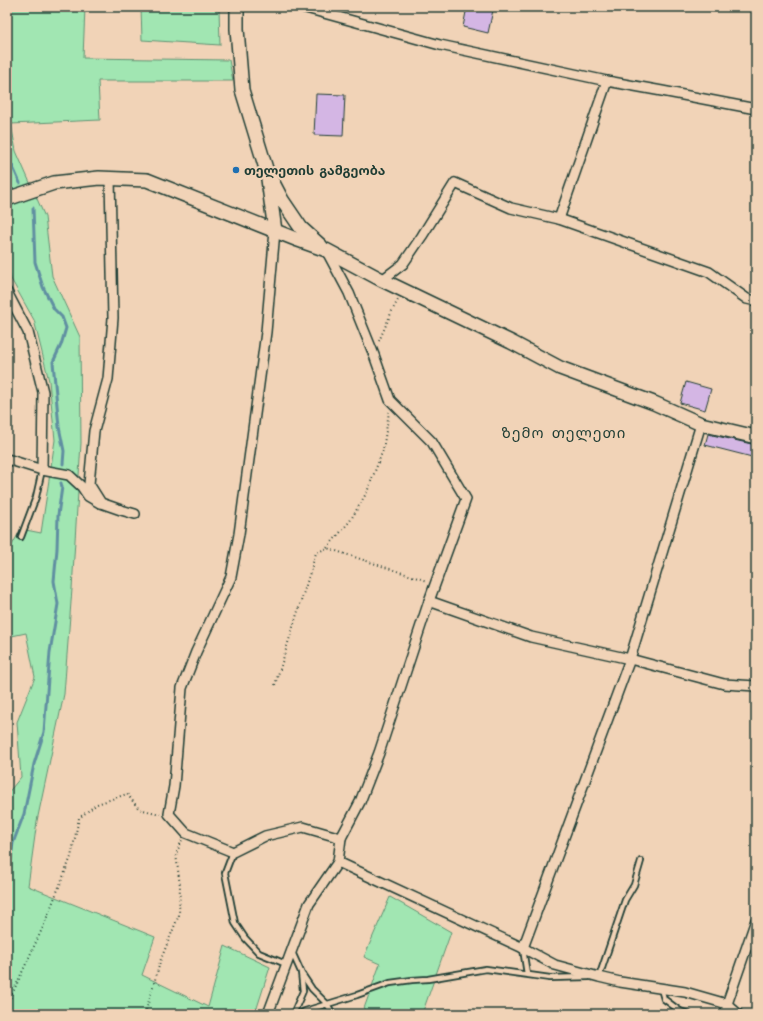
<svg xmlns="http://www.w3.org/2000/svg" width="763" height="1021" viewBox="0 0 763 1021" font-family="'Architects Daughter','Noto Sans Georgian',sans-serif">
	<rect width="100%" height="100%" fill="#f1d3b7"/>
	<filter id="ink" filterUnits="userSpaceOnUse"><feTurbulence type="fractalNoise" baseFrequency=".025" numOctaves="2"/><feDisplacementMap in="SourceGraphic" scale="8" xChannelSelector="R" yChannelSelector="G"/><feConvolveMatrix kernelMatrix="1 2 1 2 8 2 1 2 1" color-interpolation-filters="sRGB"/></filter>
	<g filter="url(#ink)">
		<!-- green -->
		<g fill="#a1e6b2" stroke="#609273">
			<polygon points="7,7 85,7 83,58 229,60 233,81 98,81 100,120 11,124 16,151 45,217 52,276 80,337 81,443 72,589 64,694 37,821 28,886 155,937 142,975 208,1007 225,946 270,967 255,1014 7,1014 7,794 21,777 17,722 35,677 26,633 7,637 7,554 21,529 41,533 55,440 49,381 34,320 11,279 7,263"/>
			<polygon points="141,7 219,7 220,45 142,40"/>
			<polygon points="390,897 451,932 422,1014 362,1014 380,964 364,957"/>
		</g>
		<g fill="none" stroke-linecap="round" stroke-linejoin="round">
			<!-- stream -->
			<g stroke="#608fa1" stroke-width="3">
				<polyline points="7,160 12,165 20,183"/>
				<polyline points="33,208 35,262 43,287 54,309 62,317 66,328 61,345 53,362 59,427 64,451 63,464"/>
				<polyline points="7,886 13,843 24,814 34,764 44,732 50,652 58,604 54,581 57,549 58,515 62,487 61,483"/>
			</g>
		</g>
		<!-- building -->
		<g fill="#d4b6e4" stroke="#1f3d34">
			<polygon points="467,7 481,7 493,10 488,33 463,27"/>
			<polygon points="316,94 345,95 343,136 314,135"/>
			<polygon points="686,382 711,389 705,410 680,403"/>
			<polygon points="708,434 756,445 756,458 705,445"/>
		</g>
		<g fill="none" stroke-linecap="round" stroke-linejoin="round">
			<defs>
				<g id="lane">
					<polyline points="21,537 36,497 42,470"/>
					<polyline points="233,852 225,873 235,923 245,938 259,953 286,964"/>
					<polyline points="523,949 527,974"/>
					<polyline points="292,952 301,972 303,991 293,1014"/>
					<polyline points="302,974 312,989 327,1004 333,1014"/>
					<polyline points="599,977 625,900 634,885 641,861"/>
					<polyline points="661,989 664,999 680,1011 679,1014"/>
					<polyline points="680,1011 689,1014"/>
					<polyline points="300,1014 305,1011 357,995 390,983 412,980 428,979 486,969 550,978 589,977"/>
					<polyline points="722,1014 727,1004"/>
				</g>
				<g id="street">
					<polyline points="302,7 440,45 607,81 662,91 756,109"/>
					<polyline points="110,178 113,318 108,379 94,431 89,484 101,503 121,510 135,514"/>
					<polyline points="559,219 607,81"/>
					<polyline points="275,231 266,332 239,534 231,577 196,652 182,688 174,786 169,814 186,833 233,852 265,836 303,827 341,838"/>
					<polyline points="382,280 403,264 422,236 455,183 511,208 559,219 709,272 747,299 756,301"/>
					<polyline points="7,292 28,332 43,392 42,470"/>
					<polyline points="7,459 42,470 69,475 82,487 88,496 100,503"/>
					<polyline points="429,601 531,637 630,659 724,684 756,686"/>
					<polyline points="338,862 523,948 555,965 599,977 620,982 685,992 727,1004 738,1014"/>
					<polyline points="523,948 630,659 701,424"/>
					<polyline points="727,1004 756,920"/>
					<polyline points="268,1014 309,904 338,862 341,838 360,802 379,753 429,601 466,499 432,442 390,400 374,355 349,293 326,250"/>
				</g>
				<g id="secondary">
					<polyline points="237,7 237,29 242,90 267,172 275,231"/>
					<polyline points="271,179 282,200 301,228 321,246"/>
					<polyline points="7,199 54,183 99,178 147,180 298,240 326,250 382,280 511,342 560,368 654,403 701,424 756,437"/>
				</g>
			</defs>
			<!-- lane casing -->
			<use href="#lane" stroke="#1f3d34" stroke-width="8"/>
			<!-- street casing -->
			<use href="#street" stroke="#1f3d34" stroke-width="12"/>
			<!-- secondary casing -->
			<use href="#secondary" stroke="#1f3d34" stroke-width="16"/>
			<!-- path -->
			<g stroke="#1f3d34" stroke-width="2" stroke-dasharray="1 3" stroke-linecap="butt">
				<polyline points="379,341 392,311 398,300"/>
				<polyline points="327,548 350,521 367,492 383,450 389,412"/>
				<polyline points="275,685 316,553 327,548 427,581"/>
				<polyline points="7,1005 43,927 71,857 79,818 97,804 127,794 139,809 160,814"/>
				<polyline points="145,1014 161,959 179,915 180,886 176,854 182,840"/>
			</g>
			<!-- lane -->
			<use href="#lane" stroke="#f1d3b7" stroke-width="4.5"/>
			<!-- street -->
			<use href="#street" stroke="#f1d3b7" stroke-width="9"/>
			<!-- secondary -->
			<use href="#secondary" stroke="#f1d3b7" stroke-width="13"/>
		</g>
	</g>
	<!-- markers -->
	<circle fill="#1f6fb2" stroke="#f1d3b7" stroke-width="1.5" cx="236" cy="170" r="4"/>
	<g text-anchor="middle" stroke-width="4" stroke-linejoin="round" paint-order="stroke">
		<!-- poi labels -->
		<g font-size="13" font-weight="bold" fill="#1f3d34" stroke="#f1d3b7" text-anchor="start">
			<text x="244" y="175">თელეთის გამგეობა</text>
		</g>
		<!-- quarter labels -->
		<g font-size="15" letter-spacing="1" fill="#1f3d34" stroke="#f1d3b7">
			<text x="564" y="438">ზემო თელეთი</text>
		</g>
	</g>
	<!-- margin -->
	<rect width="763" height="1021" fill="none" stroke="#f1d3b7" stroke-width="24"/>
	<rect x="12" y="12" width="739" height="997" fill="none" stroke="#1f3d34" stroke-width="1.5" filter="url(#ink)"/>
</svg>
